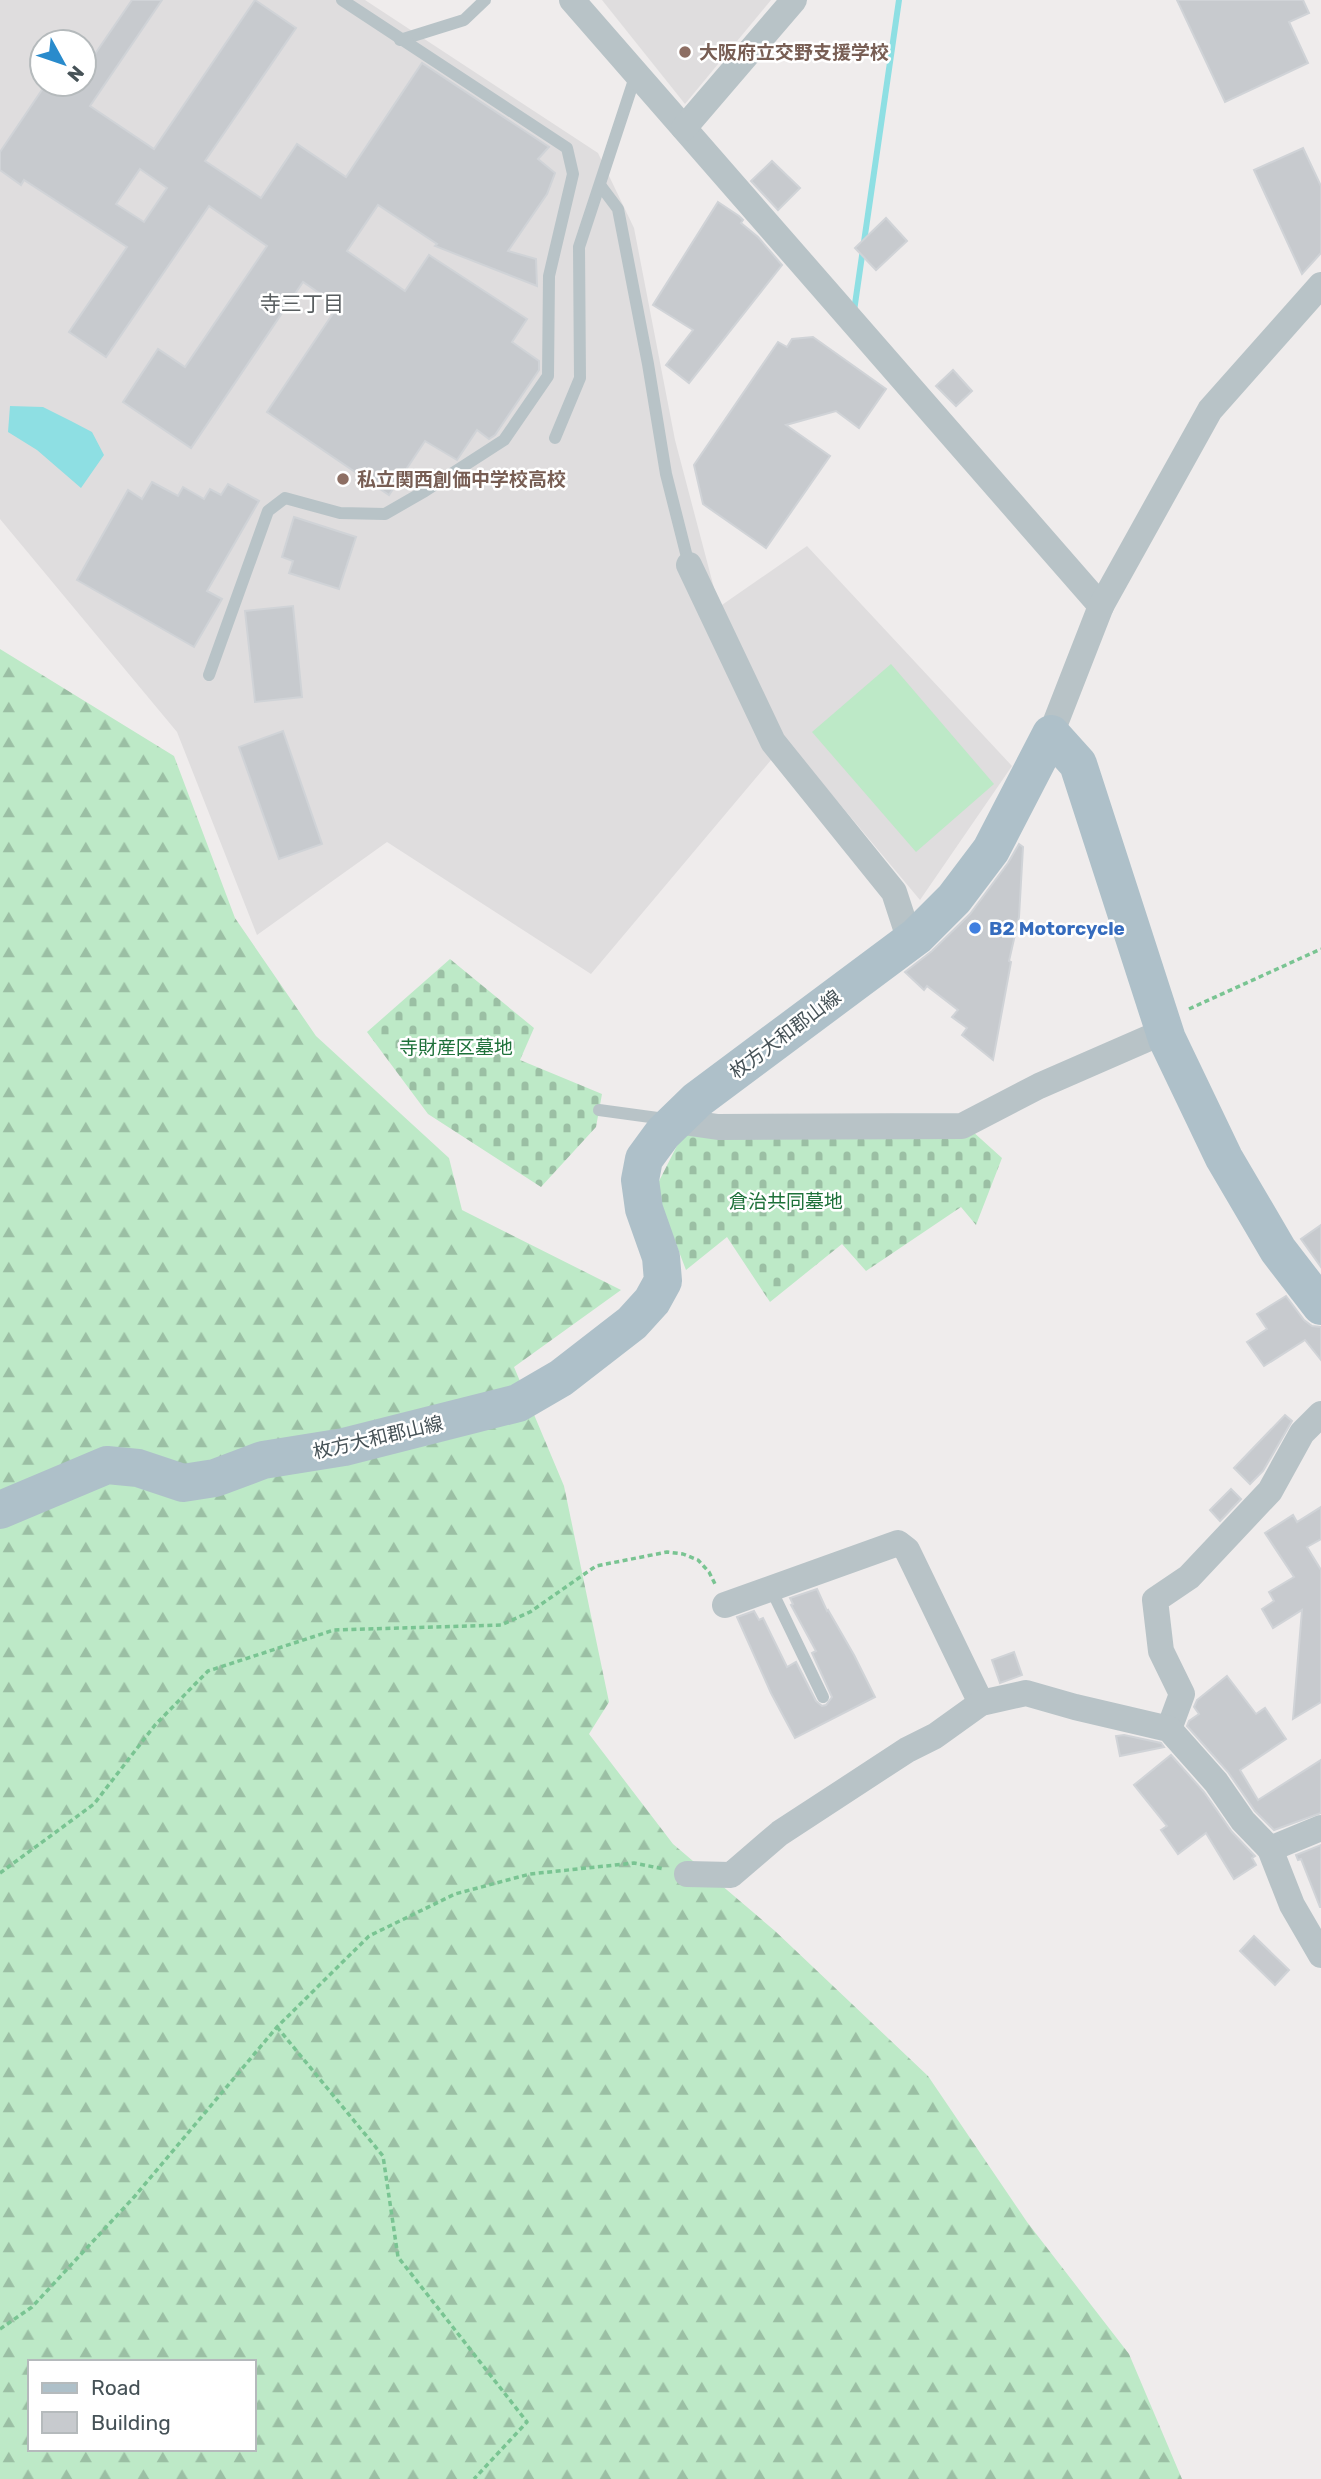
<svg xmlns="http://www.w3.org/2000/svg" width="1321" height="2479" viewBox="0 0 1321 2479" font-family="Rubik,'Noto Sans JP',sans-serif">
	<defs>
		<pattern id="forest-firs" width="22" height="20" patternUnits="userSpaceOnUse" patternTransform="scale(1.75)"><rect width="22" height="20" fill="#bde9c7"/><path d="M5 1l3.5 6h-7zM16 11l3.5 6h-7z" fill="#9bbfa4"/></pattern>
		<pattern id="cemetery-stones" width="16" height="16" patternUnits="userSpaceOnUse" patternTransform="scale(1.75)"><rect width="16" height="16" fill="#bde9c7"/><path d="M2 7V4a2 2 0 0 1 4 0v3zM10 15v-3a2 2 0 0 1 4 0v3z" fill="#9bbfa4"/></pattern>
	</defs>
	<rect width="100%" height="100%" fill="#efecec"/>
	<!-- education -->
	<g fill="#dfddde" fill-rule="evenodd">
		<path d="M0 0H365L598 153 634 228 675 440 719 607 807 546 1012 766 920 900 787 741 591 974 387 842 257 935 177 732 0 519ZM42 42H84V84H42Z"/>
		<polygon points="602,0 771,0 685,104"/>
	</g>
	<!-- forest -->
	<path fill="url(#forest-firs)" fill-rule="evenodd" d="M0 649 174 756 235 918 316 1036 449 1158 462 1210 621 1290 514 1367 564 1486 609 1702 589 1734 673 1844 775 1931 928 2076 1027 2222 1129 2354 1182 2479H0ZM30 2362H254V2449H30Z"/>
	<!-- cemetery -->
	<g fill="url(#cemetery-stones)">
		<polygon points="450,959 534,1028 520,1060 602,1094 596,1127 541,1187 428,1114 367,1032"/>
		<polygon points="685,1130 971,1130 1002,1158 976,1225 961,1207 866,1271 842,1244 770,1302 727,1237 686,1270 655,1189"/>
	</g>
	<!-- pitch -->
	<polygon fill="#bde9c7" points="891,664 994,784 916,852 812,732"/>
	<!-- water -->
	<polygon fill="#8edfe3" points="10,406 43,407 71,421 92,432 104,455 81,488 37,450 8,432"/>
	<g fill="none" stroke-linecap="round" stroke-linejoin="round">
		<!-- stream -->
		<polyline stroke="#8edfe3" stroke-width="6" points="854,311 899,0"/>
	</g>
	<!-- building -->
	<g fill="#c7cace" stroke="#d0d3d7" stroke-width="2" fill-rule="evenodd">
		<path d="M132 0H162L90 106 154 149 255 0 296 28 205 161 261 198 297 144 346 177 422 63 549 147 538 159 555 173 547 194 508 251 536 259 537 286 435 246 437 244 378 205 347 251 405 291 429 255 527 319 512 342 539 361V370L495 435 489 439 477 430 457 460 425 441 389 495 267 412 338 306 303 282 191 448 123 402 158 349 185 367 267 246 209 206 106 357 69 332 127 247 24 180 21 185 0 170V152L46 84H57L69 92 75 84H84V70ZM140 169 167 188 144 222 116 204Z"/>
		<polygon points="1177,0 1303,0 1309,13 1289,22 1308,63 1225,102"/>
		<polygon points="1303,148 1321,186 1321,253 1302,274 1254,170"/>
		<polygon points="772,161 800,188 778,210 751,181"/>
		<polygon points="718,202 739,216 743,220 741,223 758,237 782,265 689,383 666,365 693,330 653,305"/>
		<polygon points="886,218 907,241 876,270 855,248"/>
		<polygon points="813,337 886,389 859,428 836,411 786,425 830,456 766,548 703,504 694,465 778,342 787,347 792,339"/>
		<polygon points="953,370 972,391 956,406 936,386"/>
		<polygon points="152,482 178,496 183,487 204,499 210,489 221,495 228,484 259,501 207,591 222,599 194,647 77,580 128,490 142,499"/>
		<polygon points="294,517 356,537 339,589 289,573 293,561 282,557"/>
		<polygon points="293,606 302,697 255,702 245,611"/>
		<polygon points="283,731 322,844 279,859 239,747"/>
		<polygon points="1019,844 1023,847 1019,917 1009,961 1011,962 993,1060 962,1035 967,1028 952,1017 958,1010 927,986 924,990 905,972 932,951 970,914 1008,863"/>
		<polygon points="1321,1225 1321,1267 1301,1239"/>
		<polygon points="1286,1296 1304,1320 1312,1326 1321,1327 1321,1360 1305,1340 1264,1366 1247,1342 1267,1329 1257,1314"/>
		<polygon points="1285,1415 1292,1421 1263,1471 1250,1484 1234,1468"/>
		<polygon points="1231,1489 1241,1499 1220,1521 1210,1510"/>
		<polygon points="1321,1507 1321,1539 1307,1547 1321,1570 1321,1702 1293,1719 1302,1610 1273,1628 1262,1609 1274,1601 1269,1592 1294,1577 1265,1533 1293,1515 1297,1522"/>
		<polygon points="817,1589 827,1611 828,1610 854,1655 875,1697 795,1738 771,1693 737,1617 754,1611 759,1620 763,1618 787,1667 796,1662 816,1701 822,1706 826,1705 832,1697 812,1653 816,1651 791,1605 793,1604 790,1598"/>
		<polygon points="1014,1652 1022,1675 1000,1683 992,1660"/>
		<polygon points="1227,1676 1256,1714 1265,1708 1286,1739 1240,1770 1258,1800 1321,1760 1321,1813 1274,1830 1255,1811 1228,1772 1187,1726 1189,1721 1199,1714 1194,1707 1197,1700"/>
		<polygon points="1124,1735 1161,1743 1164,1747 1120,1756 1116,1736"/>
		<polygon points="1171,1755 1204,1792 1232,1832 1255,1856 1252,1858 1256,1865 1234,1879 1206,1833 1178,1854 1161,1830 1167,1826 1134,1785"/>
		<polygon points="1321,1845 1321,1907 1320,1907 1301,1859 1298,1860 1296,1855"/>
		<polygon points="1254,1936 1289,1970 1275,1985 1240,1951"/>
	</g>
	<g fill="none" stroke-linecap="round" stroke-linejoin="round">
		<!-- path -->
		<g stroke="#79c492" stroke-width="3.5" stroke-dasharray="5 3.5" stroke-linecap="butt">
			<polyline points="1189,1009 1321,949"/>
			<polyline points="0,1873 94,1804 155,1725 208,1671 334,1630 501,1625 530,1612 596,1566 667,1552 683,1554 698,1560 709,1572 715,1584"/>
			<polyline points="277,2027 383,2156 398,2257 527,2422 474,2479"/>
			<polyline points="0,2329 32,2307 135,2196 277,2027 369,1936 455,1894 530,1874 634,1863 664,1869"/>
		</g>
		<!-- lane -->
		<g stroke="#b8c3c7" stroke-width="12">
			<polyline points="400,40 464,20 485,0"/>
			<polyline points="600,185 618,209 648,364 666,474 689,565"/>
			<polyline points="555,438 580,378 579,247 636,74"/>
			<polyline points="209,675 268,511 285,498 340,513 385,514 425,491 504,440 548,376 549,276 573,174 567,148 342,0"/>
			<polyline points="599,1110 665,1119"/>
			<polyline points="771,1589 823,1697"/>
		</g>
		<!-- street -->
		<g stroke="#b8c3c7" stroke-width="26">
			<polyline points="572,0 1101,606"/>
			<polyline points="684,128 794,0"/>
			<polyline points="689,565 773,742 894,892 910,941"/>
			<polyline points="1051,734 1101,606 1210,410 1321,285"/>
			<polyline points="676,1121 718,1127 962,1126 1039,1086 1165,1031"/>
			<polyline points="725,1605 898,1543 907,1550 981,1703"/>
			<polyline points="1169,1729 1182,1694 1161,1651 1155,1600 1189,1577 1270,1491 1302,1433 1321,1414"/>
			<polyline points="1270,1849 1321,1828"/>
			<polyline points="687,1874 731,1875 780,1833 907,1750 935,1736 981,1703 1026,1693 1075,1707 1169,1729 1216,1782 1243,1821 1270,1849 1292,1905 1321,1955"/>
		</g>
		<!-- primary -->
		<polyline stroke="#aec0c9" stroke-width="38" points="0,1510 107,1465 138,1468 183,1483 215,1478 263,1460 344,1447 518,1403 561,1378 632,1323 652,1301 663,1281 661,1257 644,1209 640,1180 644,1159 663,1133 697,1100 917,936 954,899 991,850 1051,734 1078,764 1167,1039 1224,1158 1278,1250 1321,1306"/>
	</g>
	<!-- markers -->
	<g fill="#8d6e63" stroke="#fff" stroke-width="2.5">
		<circle cx="685" cy="52" r="7"/>
		<circle cx="343" cy="479" r="7"/>
	</g>
	<circle fill="#3f7fe0" stroke="#fff" stroke-width="2.5" cx="975" cy="928" r="7"/>
	<g text-anchor="middle" stroke-width="5" stroke-linejoin="round" paint-order="stroke">
		<!-- education labels -->
		<g font-size="19" font-weight="bold" fill="#785e54" stroke="#fff" text-anchor="start">
			<text x="699" y="59">大阪府立交野支援学校</text>
			<text x="357" y="486">私立関西創価中学校高校</text>
		</g>
		<!-- shop labels -->
		<g font-size="19" font-weight="bold" fill="#366cbe" stroke="#fff" text-anchor="start">
			<text x="989" y="935">B2 Motorcycle</text>
		</g>
		<!-- street labels -->
		<g font-size="19" fill="#465257" stroke="#fff">
			<text transform="translate(785 1034) rotate(-37)" y="7">枚方大和郡山線</text>
			<text transform="translate(378 1437) rotate(-13)" y="7">枚方大和郡山線</text>
		</g>
		<!-- park labels -->
		<g font-size="19" fill="#1e713a" stroke="#fff">
			<text x="456" y="1054">寺財産区墓地</text>
			<text x="786" y="1208">倉治共同墓地</text>
		</g>
		<!-- neighbourhood labels -->
		<g font-size="21" fill="#595e60" stroke="#fff">
			<text x="302" y="311">寺三丁目</text>
		</g>
	</g>
	<!-- legend -->
	<rect x="28" y="2360" width="228" height="91" fill="#ffffff" stroke="#b5babc" stroke-width="2"/>
	<rect x="42" y="2383" width="35" height="10" fill="#aec0c9" stroke="#b5babc" stroke-width="2"/>
	<text x="91" y="2395" font-size="21" fill="#465257">Road</text>
	<rect x="42" y="2412" width="35" height="21" fill="#c7cace" stroke="#b5babc" stroke-width="2"/>
	<text x="91" y="2430" font-size="21" fill="#465257">Building</text>
	<!-- north arrow -->
	<g transform="translate(63 63) rotate(130)"><circle r="33" fill="#ffffff" stroke="#b5babc" stroke-width="2"/>
	<path d="M0-5L12 26L0 18L-12 26Z" fill="#298bcc"/>
	<text y="-10" font-size="19" font-weight="bold" text-anchor="middle" fill="#465257">N</text>
	</g>
</svg>
